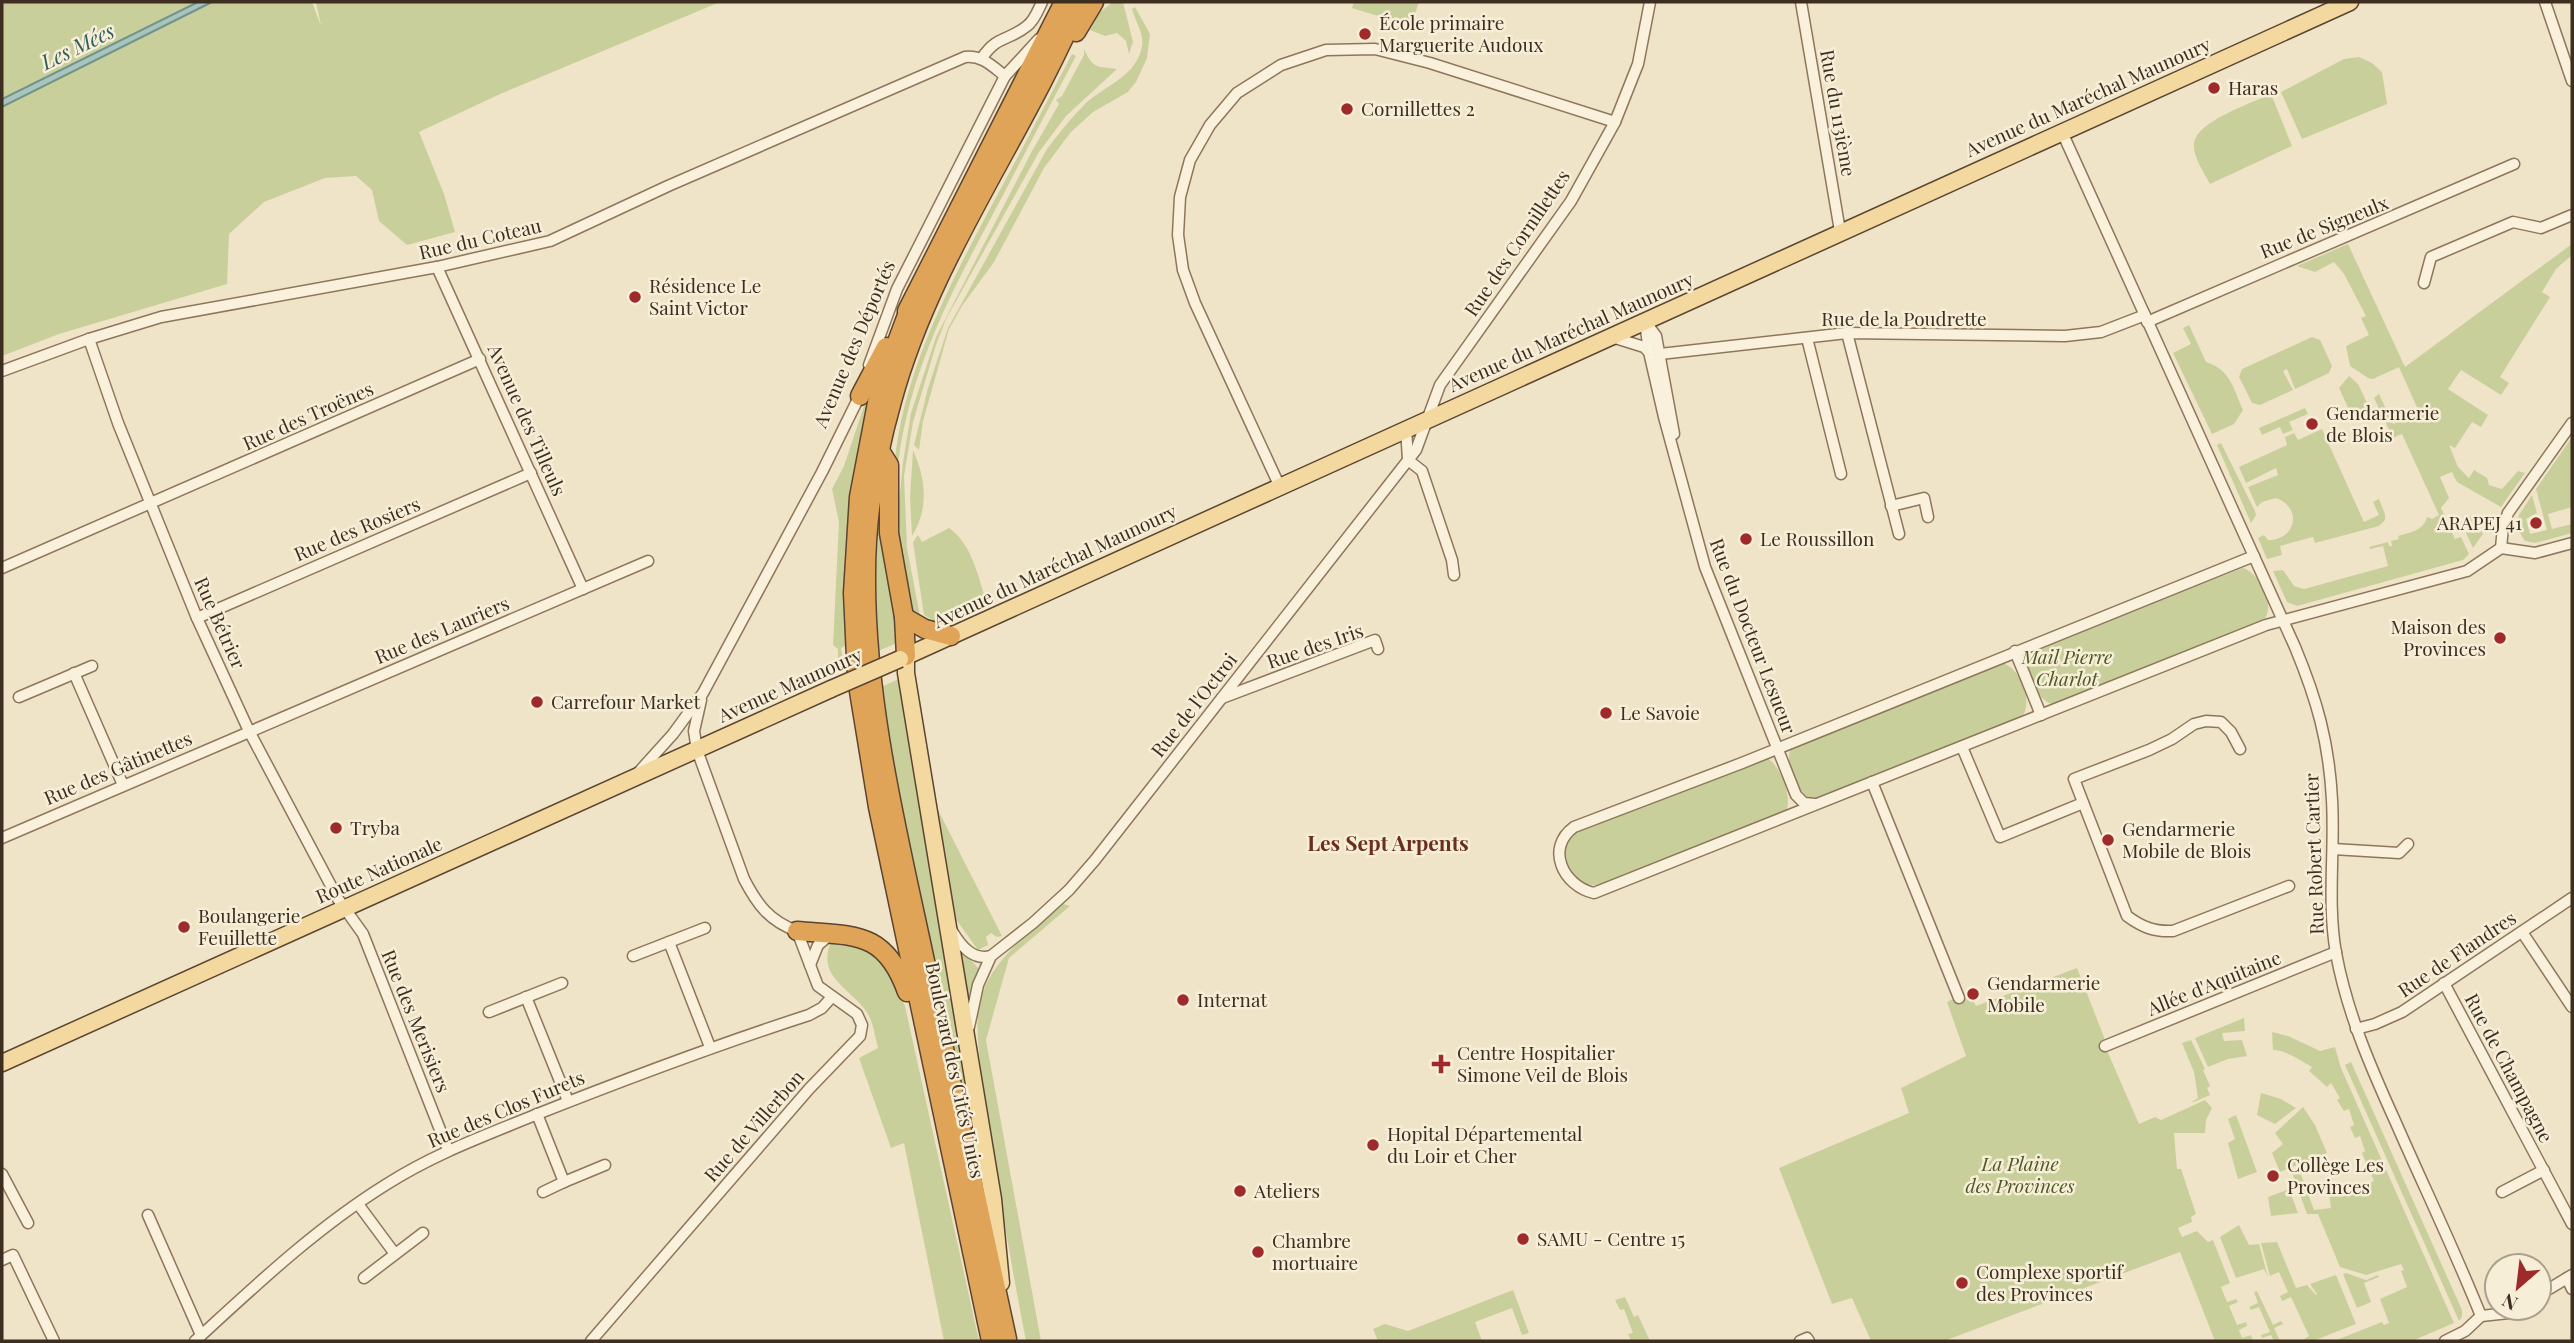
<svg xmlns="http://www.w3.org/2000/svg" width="2574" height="1343" viewBox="0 0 2574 1343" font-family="'Playfair Display',serif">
	<rect width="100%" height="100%" fill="#f0e4c8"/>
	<!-- green -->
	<g fill="#c9cf9b">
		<polygon points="2,2 312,2 321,26 316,2 720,2 498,95 419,132 444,194 455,232 407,245 379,221 372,190 356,176 325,178 264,202 229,234 227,284 59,334 2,356"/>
		<polygon points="1113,2 1123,2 1133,42 1129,54 1126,41 1117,33 1105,36 1090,30 1094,23 1091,19"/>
		<polygon points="1354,2 1419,2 1411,26 1352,8"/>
		<path d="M1135 7 1150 34 1147 58 1136 82 1128 92 1093 112 1071 132 1044 168 994 262 962 306 949 329 923 421 919 450 914 445 928 388 948 328 1047 149C1059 133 1072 117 1086 103 1106 85 1137 76 1142 46 1144 33 1135 21 1132 9Z"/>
		<path d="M1084 49C1094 70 1097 66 1117 69L1066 116 1039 152 946 319 936 345 913 422 904 476 907 548 920 616 919 623C907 605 905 584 900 563 873 434 929 324 987 214 1016 161 1044 107 1072 54L1076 56C1048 109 1020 163 992 216 942 309 900 392 895 499L899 501 903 462 911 413 936 337 1031 153 1059 104 1056 100 1062 96 1084 55Z"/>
		<polygon points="2359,57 2372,63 2382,72 2387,104 2302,139 2281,92 2344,59"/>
		<path d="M2271 94 2292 146 2210 184C2204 172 2192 156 2194 143 2197 121 2252 103 2271 94Z"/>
		<path d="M2348 244 2405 367 2572 244V255L2556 269 2542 292 2550 297 2500 377 2509 383 2501 395 2461 370 2448 389 2488 415 2481 427 2472 422 2455 448 2449 445 2458 467 2469 478 2474 470 2487 478 2489 485 2502 489 2518 471 2525 473 2501 507 2457 482 2452 472 2440 477 2449 498 2441 508 2455 539 2461 537 2469 554 2463 560 2297 606 2287 602 2273 571 2283 570 2294 586 2304 589 2388 566 2383 546 2370 549 2369 547 2388 542 2389 546H2392L2391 541 2399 539 2398 536C2411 532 2423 531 2427 517L2432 519 2439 515 2402 434 2393 438 2374 398 2379 394 2393 424 2419 412 2399 367 2373 379 2368 378 2350 366 2346 346 2369 335 2361 318 2366 316 2344 274 2334 262 2315 272 2297 266Z"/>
		<path d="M2189 325 2206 362C2231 370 2233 388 2243 410L2234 424 2212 434 2173 353 2191 344 2183 328Z"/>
		<polygon points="2312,337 2320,340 2332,366 2329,373 2295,389 2287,369 2283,371 2293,390 2260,405 2252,403 2239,377 2242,369"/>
		<polygon points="2349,376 2358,384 2370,409 2359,410 2351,414 2339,388"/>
		<polygon points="873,392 851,493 845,567 845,646 841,648 844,666 838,669 838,649 833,645 839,522 832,489 844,466 868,394"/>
		<polygon points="2305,408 2308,414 2289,422 2293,430 2283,434 2280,427 2262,435 2259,428"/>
		<path d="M2322 429 2364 522 2379 515 2373 502 2379 499 2385 514V520L2379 526 2315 543 2313 537 2280 546 2282 555 2267 559 2258 538 2264 535 2268 540C2296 540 2303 508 2276 498L2262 502 2257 507 2248 487 2278 475 2276 468 2246 483 2239 467 2287 445 2285 437 2294 433 2298 440Z"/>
		<polygon points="2572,437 2572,507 2548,514 2552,529 2572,524 2572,533 2535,543 2525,541 2516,527 2519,515 2532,495 2537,513 2526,519 2530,534 2547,530 2536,489"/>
		<polygon points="2221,443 2255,511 2256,515 2251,523 2217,445"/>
		<path d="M913 450C926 479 929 509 912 536L910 497Z"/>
		<polygon points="880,499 882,499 899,642 876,652 874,558"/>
		<polygon points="2472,515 2483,534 2473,548 2461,522"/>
		<path d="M949 528C972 544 978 576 986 600L934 621 924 615 913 542 918 535 922 542Z"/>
		<path d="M2243 568C2260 574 2276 604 2264 620L2071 699C2066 700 2059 704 2054 704 2037 703 2030 674 2027 661L2035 649Z"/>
		<path d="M2001 663C2021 666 2036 706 2019 720L1821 797 1809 798C1797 790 1784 762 1791 748Z"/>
		<polygon points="901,678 984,1168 986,1208 889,745 881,687"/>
		<path d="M1764 756C1779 762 1793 796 1786 811L1601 885C1571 889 1553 849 1577 830Z"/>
		<polygon points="935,804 1002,936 997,937 991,933 986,937 988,945 978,950 955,918"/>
		<path d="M1063 904 1070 906 1009 958 986 1040 1041 1341H1026C1011 1264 998 1187 987 1110 983 1080 971 1022 982 994 996 955 1033 930 1063 904Z"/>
		<path d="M831 942 864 949 882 958 905 1006 979 1341H944L904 1143 891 1148 859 1058 878 1048C875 1037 873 1020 866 1011 850 988 816 976 831 942Z"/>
		<polygon points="954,942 979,969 967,1001"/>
		<polygon points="2077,968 2104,1037 2105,1046 2139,1124 2155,1117 2161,1120 2205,1100 2212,1108 2206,1120 2205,1133 2174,1133 2177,1169 2181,1169 2196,1214 2191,1217 2192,1222 2178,1228 2182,1237 2197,1231 2208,1242 2213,1240 2230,1283 2221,1287 2227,1302 2236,1299 2238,1302 2229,1306 2237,1325 2246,1322 2247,1326 2239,1330 2242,1338 2251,1335 2253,1341 2215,1341 2180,1252 1944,1341 1871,1341 1852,1298 1832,1304 1779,1168 1909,1113 1901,1088 1966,1056 1947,1002 1968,992 1976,1006"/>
		<polygon points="2244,1018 2245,1031 2222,1033 2224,1041 2242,1040 2247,1056 2228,1059 2208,1067 2195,1038"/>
		<path d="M2272 1032 2288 1036 2320 1051 2335 1047 2341 1068 2454 1323 2412 1341H2334L2382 1322 2384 1325 2389 1323 2380 1299 2407 1287 2401 1271 2404 1270 2401 1264 2366 1275 2340 1267 2318 1214H2307L2292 1173 2300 1172 2314 1210 2331 1208 2328 1186 2339 1181 2345 1193 2374 1181 2362 1153 2365 1151 2360 1136 2355 1138 2350 1127 2354 1125 2349 1109 2344 1111 2337 1100 2340 1098 2331 1083 2327 1087 2309 1071 2312 1067C2300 1060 2285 1050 2273 1050Z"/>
		<polygon points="2191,1040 2205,1069 2203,1070 2210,1086 2207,1088 2210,1095 2194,1102 2192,1102 2198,1098 2194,1072 2182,1043"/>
		<polygon points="2351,1062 2462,1310 2462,1317 2459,1321 2345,1065"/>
		<polygon points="2261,1093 2281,1099 2296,1108 2275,1124 2257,1115"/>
		<polygon points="2303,1107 2315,1125 2327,1153 2280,1172 2272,1153 2283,1144 2275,1133"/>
		<polygon points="2236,1115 2257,1172 2238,1179 2228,1143 2235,1139 2228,1119"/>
		<polygon points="2289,1189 2298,1213 2271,1216 2268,1197"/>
		<polygon points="2239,1225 2249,1245 2259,1244 2268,1277 2264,1269 2236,1278 2220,1237"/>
		<polygon points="2277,1242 2296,1288 2307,1285 2316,1295 2317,1294 2310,1284 2336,1275 2356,1324 2313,1341 2301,1341 2309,1336 2291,1297 2282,1301 2280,1296 2288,1292 2279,1272 2270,1276 2261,1243"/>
		<polygon points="2346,1273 2366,1280 2378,1275 2379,1277 2364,1283 2371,1302 2357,1308 2343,1274"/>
		<polygon points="1513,1290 1529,1333 1522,1335 1512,1308 1475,1322 1482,1341 1378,1341 1373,1329 1385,1324 1408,1331"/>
		<polygon points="2257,1291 2273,1325 2281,1321 2283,1324 2274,1328 2280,1341 2274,1341 2271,1335 2262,1338 2261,1335 2270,1332 2259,1307 2251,1310 2249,1307 2258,1303 2254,1292"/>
		<polygon points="1625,1297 1634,1317 1638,1315 1650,1341 1631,1341 1628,1334 1633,1333 1624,1309 1620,1310 1615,1300"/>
	</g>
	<!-- water -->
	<polygon fill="#a9c4bc" stroke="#6f938a" stroke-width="2" points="198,2 212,2 2,107 2,99"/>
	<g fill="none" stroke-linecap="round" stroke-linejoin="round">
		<defs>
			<g id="street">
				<polyline points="1801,2 1840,231"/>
				<polyline points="2545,2 2572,81"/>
				<path d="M982 58C997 35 1009 41 1027 26 1035 20 1038 10 1042 2"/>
				<path d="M2062 132 2295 647C2317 700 2329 742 2332 800 2335 851 2327 903 2336 953 2347 1013 2371 1068 2396 1123 2424 1187 2455 1251 2481 1316"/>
				<polyline points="437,267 583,589"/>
				<polyline points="2424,283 2431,257 2513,222 2541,228 2572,215"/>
				<polyline points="1645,322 1649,352 1664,417 1705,567 1796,795 1804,803 1815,804"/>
				<polyline points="2147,322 2514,164"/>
				<polyline points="1647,324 1656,336 1674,434"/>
				<polyline points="1847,333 1899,534"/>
				<polyline points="1612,337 1644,347 1649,352"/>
				<polyline points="1807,338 1841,474"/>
				<polyline points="89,339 118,423 197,618 249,731 338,899 363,934 448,1150"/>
				<polyline points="1660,354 1847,333 2065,336 2101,332 2145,315"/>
				<polyline points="869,365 897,289 1005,76 1039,39"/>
				<path d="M2 371 89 339 161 317 437 267 550 241 668 186 965 57C982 55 992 66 1005 76"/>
				<polyline points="1406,429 1408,459"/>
				<polyline points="1408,460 1422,471 1452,560 1454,575"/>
				<polyline points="1280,487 1195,303 1183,270 1178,235 1180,197 1190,160 1210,125 1237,93 1281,65 1326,50 1375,49 1430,63 1615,122"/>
				<polyline points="1891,506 1924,498 1928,517"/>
				<polyline points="2501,548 2503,527 2508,513 2572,423"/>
				<path d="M2254 556 1742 763 1574 827C1545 848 1563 886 1594 893L2266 625 2467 571 2501 548 2535 553 2572 543"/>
				<polyline points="2,568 480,359"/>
				<polyline points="197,618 531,473"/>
				<polyline points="2015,651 2041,715"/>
				<polyline points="74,673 123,785"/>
				<polyline points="19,697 92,666"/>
				<polyline points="1222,698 1375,640 1378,649"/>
				<polyline points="1962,747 2000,837 2083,803"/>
				<path d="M2240 749 2231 732 2221 722 2206 721 2194 724 2172 739 2149 750 2074 779 2127 916C2142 927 2154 932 2173 931L2289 886"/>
				<polyline points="637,774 673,734 703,693 822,472 861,393"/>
				<polyline points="1872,782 1959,998"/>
				<polyline points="2,838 648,561"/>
				<polyline points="2333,849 2399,853 2408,844"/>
				<path d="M952 931C961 946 973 961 991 956"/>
				<polyline points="2522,932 2572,1007"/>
				<polyline points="669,942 710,1047"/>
				<polyline points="633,956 705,928"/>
				<polyline points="810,965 818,945 830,935"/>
				<polyline points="2444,983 2572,1224"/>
				<polyline points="526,997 568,1101"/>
				<polyline points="489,1012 562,983"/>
				<polyline points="969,1027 978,985 991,956 1033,923 1069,890 1095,860 1416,450 1440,385 1571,201 1615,122 1638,64 1650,2"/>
				<polyline points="2356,1029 2375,1024 2402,1012 2572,898"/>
				<polyline points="2105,1046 2336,952"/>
				<polyline points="537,1114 564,1182 543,1192"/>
				<polyline points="2,1174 28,1223"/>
				<polyline points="564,1182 605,1165"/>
				<polyline points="2502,1192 2544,1170"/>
				<polyline points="358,1204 395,1254"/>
				<polyline points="148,1215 201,1335"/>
				<polyline points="2,1260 13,1255 54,1341"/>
				<polyline points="364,1278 423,1233"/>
				<polyline points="2567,1278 2572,1289"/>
				<polyline points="2539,1295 2572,1275"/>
				<polyline points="2481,1316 2509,1313 2518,1308"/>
				<path d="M195 1341C256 1285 316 1228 387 1184 434 1154 484 1136 535 1115 626 1079 716 1045 809 1015L822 1008 831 998"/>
				<path d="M591 1341 809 1089 860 1036 862 1025 857 1014 818 986 797 931C769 921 757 904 744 879L697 750 694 731 701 700"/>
				<polyline points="1800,1341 1807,1338 1809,1341"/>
				<polyline points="2445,1341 2465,1331 2481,1316"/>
			</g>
			<g id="primary">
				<polyline points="906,656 906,673 993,1199 1001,1283"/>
				<polyline points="900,659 2350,2"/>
				<polyline points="2,1063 831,689"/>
			</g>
			<g id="highway">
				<polyline points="1076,32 1094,2"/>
				<polyline points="912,302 885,374 877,403 859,497 853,593 857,679 878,807 991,1341"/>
				<polyline points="907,311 1064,2"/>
				<polyline points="860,396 886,347"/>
				<polyline points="879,449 889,465 889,533 904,617 906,656"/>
				<polyline points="904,617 925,629 951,636"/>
				<path d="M797 931C854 936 885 930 907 992"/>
				<path d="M1007 1339C979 1213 952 1087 925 961 898 834 865 704 866 574 866 516 876 457 892 401 931 258 1023 137 1080 2"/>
			</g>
		</defs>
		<!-- street casing -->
		<use href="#street" stroke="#8d765c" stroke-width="13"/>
		<!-- primary casing -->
		<use href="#primary" stroke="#5b4430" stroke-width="19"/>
		<!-- highway casing -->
		<use href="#highway" stroke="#5b4430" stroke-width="21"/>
		<!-- street -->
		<use href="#street" stroke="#faf1dc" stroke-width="10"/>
		<!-- primary -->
		<use href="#primary" stroke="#f3d9a0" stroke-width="16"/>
		<!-- highway -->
		<use href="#highway" stroke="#e0a458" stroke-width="18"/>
		<defs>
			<polyline id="primary-bridge" points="831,689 900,659"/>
		</defs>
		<!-- primary-bridge casing -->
		<use href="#primary-bridge" stroke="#5b4430" stroke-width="19" stroke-linecap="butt"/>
		<!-- primary-bridge -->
		<use href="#primary-bridge" stroke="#f3d9a0" stroke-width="16"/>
	</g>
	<!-- markers -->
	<g fill="#9e2a2b" stroke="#f7eed8" stroke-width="2.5">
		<circle cx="1365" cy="34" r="7"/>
		<circle cx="2214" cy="88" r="7"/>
		<circle cx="1347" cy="109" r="7"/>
		<circle cx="635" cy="297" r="7"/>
		<circle cx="2312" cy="424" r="7"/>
		<circle cx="2536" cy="523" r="7"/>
		<circle cx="1746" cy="539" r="7"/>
		<circle cx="2500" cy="638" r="7"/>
		<circle cx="537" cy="702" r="7"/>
		<circle cx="1606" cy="713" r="7"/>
		<circle cx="336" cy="828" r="7"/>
		<circle cx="2108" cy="840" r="7"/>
		<circle cx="184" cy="927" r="7"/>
		<circle cx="1973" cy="994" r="7"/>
		<circle cx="1183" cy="1000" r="7"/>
		<path d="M1437.5 1053.5h7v7h7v7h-7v7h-7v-7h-7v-7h7z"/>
		<circle cx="1373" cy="1145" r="7"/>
		<circle cx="2273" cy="1176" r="7"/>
		<circle cx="1240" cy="1191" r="7"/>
		<circle cx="1523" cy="1239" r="7"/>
		<circle cx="1258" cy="1252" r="7"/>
		<circle cx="1962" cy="1283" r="7"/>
	</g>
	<g text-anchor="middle" stroke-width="5" stroke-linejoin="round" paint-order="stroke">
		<!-- poi labels -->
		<g font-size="19" fill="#3d2e20" stroke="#f7eed8" text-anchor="start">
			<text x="1379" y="30">École primaire<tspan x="1379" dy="22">Marguerite Audoux</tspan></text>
			<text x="2228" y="95">Haras</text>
			<text x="1361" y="116">Cornillettes 2</text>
			<text x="649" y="293">Résidence Le<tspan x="649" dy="22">Saint Victor</tspan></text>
			<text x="2326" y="420">Gendarmerie<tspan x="2326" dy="22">de Blois</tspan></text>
			<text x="2522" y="530" text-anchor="end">ARAPEJ 41</text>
			<text x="1760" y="546">Le Roussillon</text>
			<text x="2486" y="634" text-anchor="end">Maison des<tspan x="2486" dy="22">Provinces</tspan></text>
			<text x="551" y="709">Carrefour Market</text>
			<text x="1620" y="720">Le Savoie</text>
			<text x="350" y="835">Tryba</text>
			<text x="2122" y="836">Gendarmerie<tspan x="2122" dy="22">Mobile de Blois</tspan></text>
			<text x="198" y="923">Boulangerie<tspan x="198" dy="22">Feuillette</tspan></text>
			<text x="1987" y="990">Gendarmerie<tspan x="1987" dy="22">Mobile</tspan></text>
			<text x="1197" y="1007">Internat</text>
			<text x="1457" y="1060">Centre Hospitalier<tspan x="1457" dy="22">Simone Veil de Blois</tspan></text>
			<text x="1387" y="1141">Hopital Départemental<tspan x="1387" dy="22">du Loir et Cher</tspan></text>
			<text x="2287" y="1172">Collège Les<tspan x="2287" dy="22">Provinces</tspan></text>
			<text x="1254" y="1198">Ateliers</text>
			<text x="1537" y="1246">SAMU - Centre 15</text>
			<text x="1272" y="1248">Chambre<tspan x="1272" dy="22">mortuaire</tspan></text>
			<text x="1976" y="1279">Complexe sportif<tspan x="1976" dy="22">des Provinces</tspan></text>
		</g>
		<!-- street labels -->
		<g font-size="19" fill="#3d2e20" stroke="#f7eed8">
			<text transform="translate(2088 97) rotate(-24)" y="7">Avenue du Maréchal Maunoury</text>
			<text transform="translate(1838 113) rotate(80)" y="7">Rue du 113ième</text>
			<text transform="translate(2324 227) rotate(-22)" y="7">Rue de Signeulx</text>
			<text transform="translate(480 239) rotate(-13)" y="7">Rue du Coteau</text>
			<text transform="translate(1517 243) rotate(-56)" y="7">Rue des Cornillettes</text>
			<text x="1904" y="326">Rue de la Poudrette</text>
			<text transform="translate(1571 332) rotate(-24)" y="7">Avenue du Maréchal Maunoury</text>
			<text transform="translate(854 344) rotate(-67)" y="7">Avenue des Déportés</text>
			<text transform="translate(308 416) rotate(-24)" y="7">Rue des Troënes</text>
			<text transform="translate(527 420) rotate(66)" y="7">Avenue des Tilleuls</text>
			<text transform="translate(357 529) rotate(-23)" y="7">Rue des Rosiers</text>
			<text transform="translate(1055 566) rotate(-25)" y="7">Avenue du Maréchal Maunoury</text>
			<text transform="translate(220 623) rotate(66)" y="7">Rue Bétrier</text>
			<text transform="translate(442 630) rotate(-23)" y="7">Rue des Lauriers</text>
			<text transform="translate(1753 636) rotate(69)" y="7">Rue du Docteur Lesueur</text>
			<text transform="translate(1315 646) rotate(-19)" y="7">Rue des Iris</text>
			<text transform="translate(790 685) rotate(-24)" y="7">Avenue Maunoury</text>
			<text transform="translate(1194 705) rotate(-52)" y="7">Rue de l'Octroi</text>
			<text transform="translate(118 768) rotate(-23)" y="7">Rue des Gâtinettes</text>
			<text transform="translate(2314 854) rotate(-92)" y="7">Rue Robert Cartier</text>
			<text transform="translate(379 870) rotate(-24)" y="7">Route Nationale</text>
			<text transform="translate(2457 954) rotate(-34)" y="7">Rue de Flandres</text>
			<text transform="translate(2214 983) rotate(-22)" y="7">Allée d'Aquitaine</text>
			<text transform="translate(416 1021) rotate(68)" y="7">Rue des Merisiers</text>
			<text transform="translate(2509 1068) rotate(62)" y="7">Rue de Champagne</text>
			<text transform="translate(955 1070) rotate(78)" y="7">Boulevard des Cités Unies</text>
			<text transform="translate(506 1109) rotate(-23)" y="7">Rue des Clos Furets</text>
			<text transform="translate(754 1126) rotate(-49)" y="7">Rue de Villerbon</text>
		</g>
		<!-- park labels -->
		<g font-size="19" font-style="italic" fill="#4d5a26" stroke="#f7eed8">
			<text x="2067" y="664">Mail Pierre<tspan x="2067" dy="22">Charlot</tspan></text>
			<text x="2020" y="1171">La Plaine<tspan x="2020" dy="22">des Provinces</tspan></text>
		</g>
		<!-- water labels -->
		<g font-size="21" font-style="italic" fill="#2f5d5a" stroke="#f7eed8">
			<text transform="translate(78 47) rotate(-26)" y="7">Les Mées</text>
		</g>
		<!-- neighbourhood labels -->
		<g font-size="21" font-weight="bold" fill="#6b2e1e" stroke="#f7eed8">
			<text x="1388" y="851">Les Sept Arpents</text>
		</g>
	</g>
	<!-- border -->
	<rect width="2574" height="1343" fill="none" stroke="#3d2e20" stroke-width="7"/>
	<!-- north arrow -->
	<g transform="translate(2518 1287) rotate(208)"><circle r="33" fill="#f7eed8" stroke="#ada18e" stroke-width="2"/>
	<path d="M0-5L12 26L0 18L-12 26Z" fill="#9e2a2b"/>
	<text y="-10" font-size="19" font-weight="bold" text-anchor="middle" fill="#3d2e20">N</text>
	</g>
</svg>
